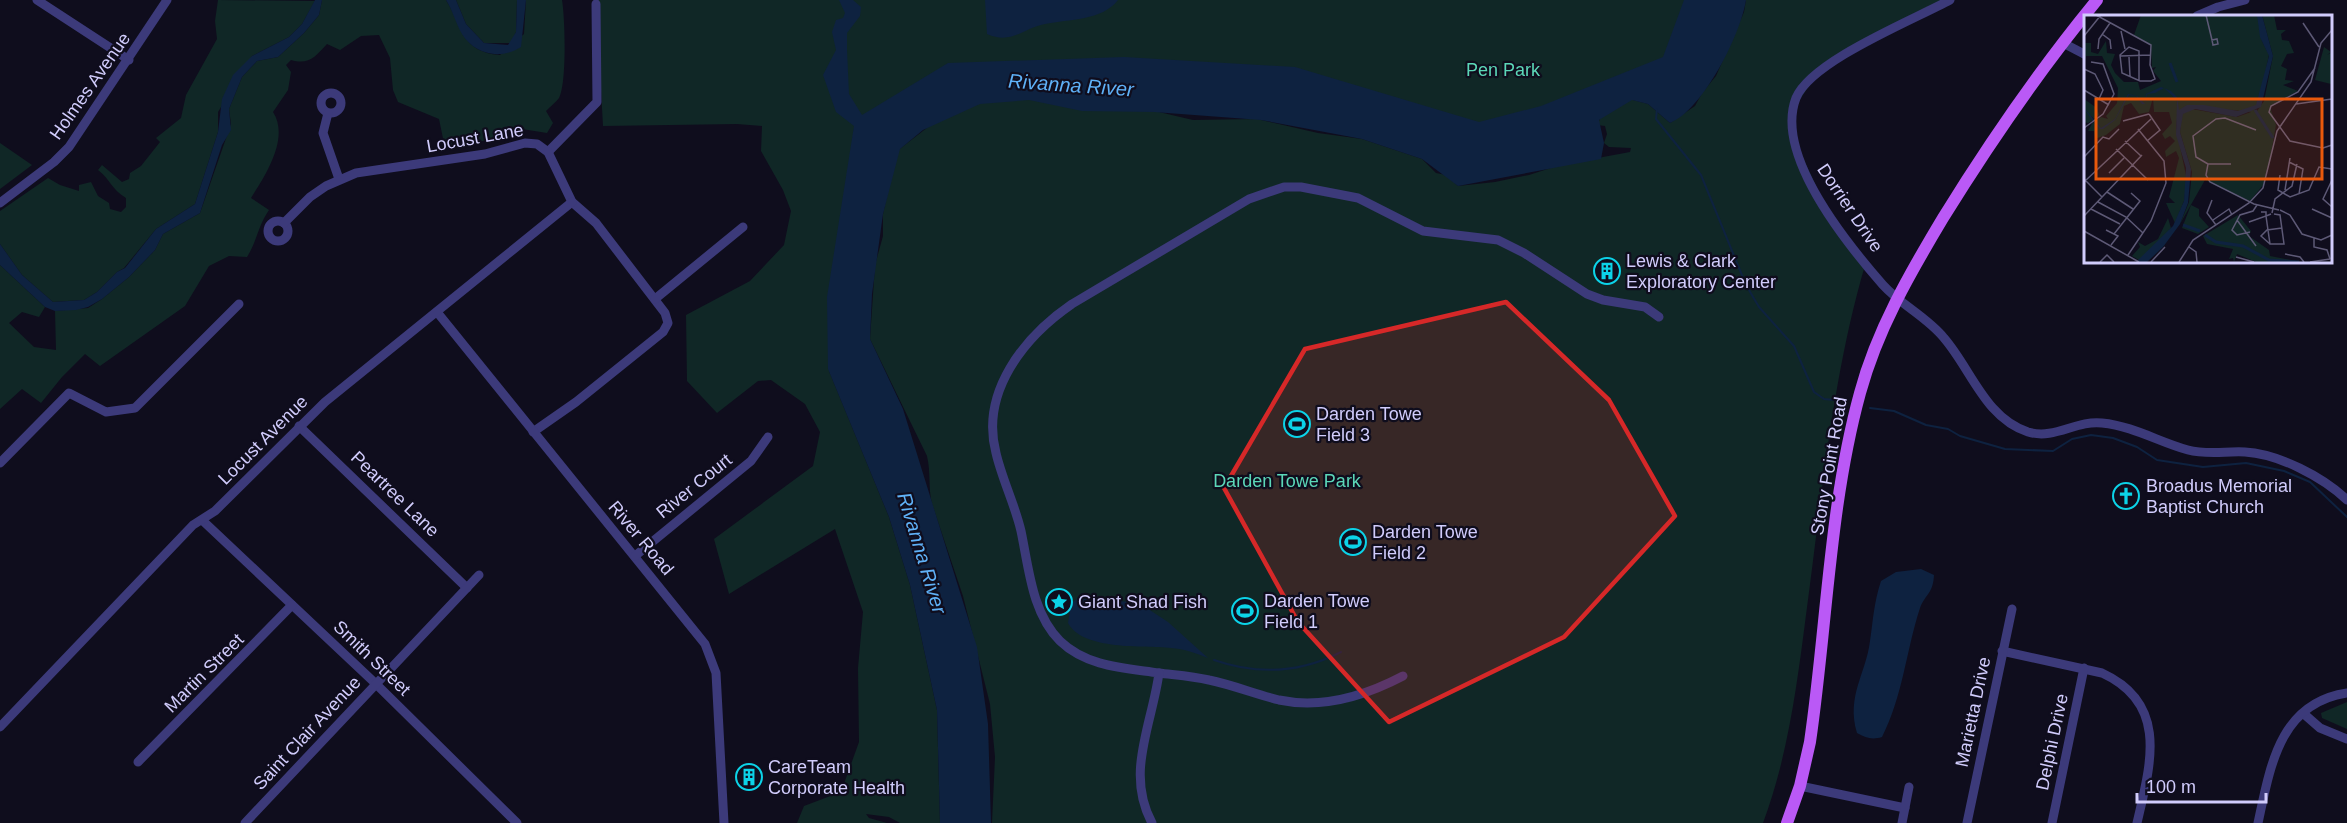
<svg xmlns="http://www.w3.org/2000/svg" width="2347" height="823" viewBox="0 0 2347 823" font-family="Helvetica,sans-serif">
	<rect width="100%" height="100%" fill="#0f0d1d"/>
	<!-- green -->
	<g fill="#102726">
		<path d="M218 0 315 1 302 24 289 37 252 56 218 112V132L195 204 156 229 124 268 117 272 97 292 84 300 53 302 22 275 0 244V211L48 178 60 185 79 191V185L91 182 98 196 109 203 110 209 121 212 126 207V198C112 190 110 179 98 170L102 165 122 182 129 179 130 173 141 166 160 142 156 138 181 118 186 95 217 39 215 21Z"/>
		<path d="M322 0H446C463 27 461 52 500 55L524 34 526 0H562C565 17 567 83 559 98 556 102 550 107 546 111L553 123 547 133 522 129 483 141 445 148 439 119 398 102 393 90 390 58 379 35 361 36 340 50 327 44C315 57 309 65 291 60L286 65 291 72 288 90 273 112C290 138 265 176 251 198L269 210C258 226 257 241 247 257L229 256 209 266 185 306 100 366 85 354 62 377 41 403 22 389 0 409V265L45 307 39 317 22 312 9 323 34 347 56 350 55 311 88 308 102 299 129 277 155 250 163 234 200 213 231 124 229 109 242 77 257 61 278 57 304 33 319 15Z"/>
		<polygon points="456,0 517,0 516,32 511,43 484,43 466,24"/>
		<path d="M596 0H1698L1691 28 1633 100 1648 104 1670 123 1695 106 1702 93 1716 76 1744 12 1746 0H1953L1819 71 1797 104 1795 124 1797 145 1825 205 1866 262C1832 376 1822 497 1806 615 1797 685 1788 756 1763 823H992L995 757 990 704 963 596 932 504C928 487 931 473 927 456L870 339 875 265 883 236V214L897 151 932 124 992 94 1146 109 1193 120 1257 119 1318 133 1362 139 1422 159 1436 173 1446 175 1458 186 1495 182 1529 175 1560 165 1630 152 1631 148 1609 147 1604 143 1607 134 1605 126 1597 125 1600 119 1511 141 959 70 854 129 828 340 829 371 889 517 910 585 937 710 940 823H900L889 817 866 814 869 818 887 823H797L804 806 841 792 859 742 858 668 863 612 835 529 729 594 714 539 813 466 820 432 805 404 771 380 758 381 717 413 687 381 686 315 750 281 784 245 791 211 783 190 761 151 762 126 737 124 603 126Z"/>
		<polygon points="0,143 32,165 0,189"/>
		<polygon points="2347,702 2347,729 2322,718 2321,713"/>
	</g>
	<!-- water -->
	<g fill="#0e2240">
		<polygon points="315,0 322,0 319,15 304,33 278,57 257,61 242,77 229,109 231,130 222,145 200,213 163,234 155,250 129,277 102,299 88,307 76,310 55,311 45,307 0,265 0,244 22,275 53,302 84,300 97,292 117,272 125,268 156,229 195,204 218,132 222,99 233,75 252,56 289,37 302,24"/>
		<path d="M446 0H456L466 24 484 43 508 45 516 32 517 0H526L521 47C501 60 475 55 462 34 456 24 453 11 446 0Z"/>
		<path d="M839 0H853L861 7 860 16 847 33V50L849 94 862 115 948 63 1124 57 1295 67 1479 122 1541 106 1663 57 1684 0H1746C1741 34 1703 110 1670 123L1648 104 1632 100 1599 120 1604 143 1601 159 1458 186 1422 159 1362 139 1261 120 1154 112 1082 111 1029 100 980 104 923 130 900 149 883 214 872 294 870 339 903 409 977 647 988 724 991 823H940L937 710 910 585 889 517 828 369 827 297 854 126 836 112 823 75 836 50 832 32 836 20 843 18 845 13Z"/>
		<path d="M985 0H1118C1102 21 1069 19 1045 24 1023 28 1012 45 987 34Z"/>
		<path d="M1921 569 1934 575C1933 594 1926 593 1920 608 1906 651 1903 696 1882 737 1872 740 1866 738 1857 733 1846 696 1866 674 1870 641 1873 620 1874 602 1881 581L1896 572Z"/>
		<path d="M1080 597 1139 603 1168 622 1208 658C1196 653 1184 649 1171 648 1144 645 1083 651 1068 623L1071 603Z"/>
	</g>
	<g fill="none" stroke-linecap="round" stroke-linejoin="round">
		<!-- stream -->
		<g stroke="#0e2240" stroke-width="2">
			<polyline points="1657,109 1656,119 1701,175 1746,285 1759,307 1794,346 1814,392 1824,399 1845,401"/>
			<polyline points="1870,408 1894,411 1926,425 1948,429 1960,436 2005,449 2053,451 2072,439 2091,435 2113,438 2137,447 2157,460 2203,467 2246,463 2284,471 2310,482 2347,517"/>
			<path d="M1214 660C1257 675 1300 673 1341 652"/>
		</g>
		<!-- minor -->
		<g stroke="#3c3a7a" stroke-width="9">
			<polyline points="37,0 129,60"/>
			<path d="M1950 0C1913 20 1811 61 1796 98 1774 155 1848 245 1883 285 1901 305 1927 317 1944 338 1971 369 1985 418 2028 432 2055 440 2076 420 2102 423 2133 426 2159 442 2188 450 2207 455 2226 451 2245 452 2279 454 2323 477 2347 500"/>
			<polyline points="2197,16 2218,7 2245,0"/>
			<polyline points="2063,43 2086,55"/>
			<circle cx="331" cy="103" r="10"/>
			<polyline points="328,113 323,133 339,179"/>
			<polyline points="548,152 597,102 596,4"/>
			<polyline points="0,203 54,162 69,147 167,0"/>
			<circle cx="278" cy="231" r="10"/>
			<polyline points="284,223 310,197 326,186 356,173 485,154 525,143 537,144 548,152 572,202 596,223 665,313 668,323 663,332 576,402 533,432"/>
			<polyline points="655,299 743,227"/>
			<polyline points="437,312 705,644 716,673 724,823"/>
			<polyline points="299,426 467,588"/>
			<polyline points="0,463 69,393 106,412 135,408 239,304"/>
			<polyline points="202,520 375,683 517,823"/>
			<polyline points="635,556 751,461 768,437"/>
			<path d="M2002 651 2102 673C2170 704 2150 766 2137 823"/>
			<path d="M1159 673C1175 675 1192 676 1209 680 1233 685 1255 694 1279 700 1322 709 1365 696 1403 676"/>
			<polyline points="2304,714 2320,728 2347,739"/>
			<polyline points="0,727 193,525 215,511 325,402 572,202"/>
			<polyline points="138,762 292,605"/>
			<polyline points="1800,786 1905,808"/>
			<polyline points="245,823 479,575"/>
			<path d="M1152 823C1125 773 1152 725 1159 673 1125 668 1087 667 1060 641 1032 613 1029 569 1021 531 1015 505 1002 479 996 453 980 392 1024 337 1072 304L1249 199 1284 187H1301L1358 198 1423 231 1498 240 1524 253 1587 294 1603 300 1645 307 1659 317"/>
			<polyline points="1902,823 1909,787"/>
			<polyline points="1967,823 2012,609"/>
			<polyline points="2052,823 2084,668"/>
			<path d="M2258 823C2270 768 2279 703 2347 693"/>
		</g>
		<!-- major -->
		<path stroke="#ba59f6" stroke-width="12" d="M1787 823 1800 786 1810 742C1827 626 1829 506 1860 393 1877 330 1910 273 1943 218 1990 142 2041 68 2097 0"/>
	</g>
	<!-- marked area -->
	<path fill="#d62828" fill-opacity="0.2" stroke="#d62828" stroke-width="4.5" stroke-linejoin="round" d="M1506 302 1609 400 1675 516 1564 637 1389 722 1298 622 1224 488 1305 349Z"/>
	<!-- icons -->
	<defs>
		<symbol id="building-ring" viewBox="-11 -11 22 22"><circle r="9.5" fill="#0f0d1d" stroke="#0cd3e8" stroke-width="1.5"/><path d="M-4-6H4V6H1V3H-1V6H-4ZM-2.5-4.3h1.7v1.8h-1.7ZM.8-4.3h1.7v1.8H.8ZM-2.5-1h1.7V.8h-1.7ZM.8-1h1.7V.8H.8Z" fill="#0cd3e8"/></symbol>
		<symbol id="stadium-ring" viewBox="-11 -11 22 22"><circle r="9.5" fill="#0f0d1d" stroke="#0cd3e8" stroke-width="1.5"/><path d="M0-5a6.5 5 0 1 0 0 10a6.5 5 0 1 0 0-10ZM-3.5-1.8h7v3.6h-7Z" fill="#0cd3e8"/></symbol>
		<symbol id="church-ring" viewBox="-11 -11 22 22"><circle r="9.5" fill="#0f0d1d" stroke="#0cd3e8" stroke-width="1.5"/><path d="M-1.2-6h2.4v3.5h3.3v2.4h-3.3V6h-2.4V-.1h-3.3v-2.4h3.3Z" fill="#0cd3e8"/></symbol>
		<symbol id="sight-ring" viewBox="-11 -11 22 22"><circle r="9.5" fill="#0f0d1d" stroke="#0cd3e8" stroke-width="1.5"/><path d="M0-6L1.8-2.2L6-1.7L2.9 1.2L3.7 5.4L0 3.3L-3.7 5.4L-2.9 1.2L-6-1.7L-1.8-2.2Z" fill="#0cd3e8"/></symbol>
	</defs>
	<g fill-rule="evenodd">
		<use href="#building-ring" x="1592" y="256" width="30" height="30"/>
		<use href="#stadium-ring" x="1282" y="409" width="30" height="30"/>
		<use href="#church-ring" x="2111" y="481" width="30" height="30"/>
		<use href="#stadium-ring" x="1338" y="527" width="30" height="30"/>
		<use href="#sight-ring" x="1044" y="587" width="30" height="30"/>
		<use href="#stadium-ring" x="1230" y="596" width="30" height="30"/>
		<use href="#building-ring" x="734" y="762" width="30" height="30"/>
	</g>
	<g text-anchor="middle" stroke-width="4.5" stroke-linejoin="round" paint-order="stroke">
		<!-- park labels -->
		<g font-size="18" fill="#5cd7b8" stroke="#0f0d1d">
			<text x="1503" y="76">Pen Park</text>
			<text x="1287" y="487">Darden Towe Park</text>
		</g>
		<!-- street labels -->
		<g font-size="18" fill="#d1ccfc" stroke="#0f0d1d">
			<text transform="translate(90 86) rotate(-55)" y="6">Holmes Avenue</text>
			<text transform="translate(475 138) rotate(-10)" y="6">Locust Lane</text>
			<text transform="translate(1850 208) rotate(56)" y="6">Dorrier Drive</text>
			<text transform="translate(263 440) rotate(-45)" y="6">Locust Avenue</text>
			<text transform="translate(1829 466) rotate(-80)" y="6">Stony Point Road</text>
			<text transform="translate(694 486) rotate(-39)" y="6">River Court</text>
			<text transform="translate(395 494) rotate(44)" y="6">Peartree Lane</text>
			<text transform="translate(641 538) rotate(50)" y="6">River Road</text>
			<text transform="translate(372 658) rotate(44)" y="6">Smith Street</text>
			<text transform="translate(204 673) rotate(-45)" y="6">Martin Street</text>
			<text transform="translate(1973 712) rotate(-78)" y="6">Marietta Drive</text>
			<text transform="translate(307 733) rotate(-47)" y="6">Saint Clair Avenue</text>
			<text transform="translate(2052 742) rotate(-78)" y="6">Delphi Drive</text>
		</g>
		<!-- poi labels -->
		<g font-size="18" fill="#d1ccfc" stroke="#0f0d1d" text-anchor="start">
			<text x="1626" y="267">Lewis &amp; Clark<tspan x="1626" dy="21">Exploratory Center</tspan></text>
			<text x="1316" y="420">Darden Towe<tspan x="1316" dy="21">Field 3</tspan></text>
			<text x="2146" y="492">Broadus Memorial<tspan x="2146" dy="21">Baptist Church</tspan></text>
			<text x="1372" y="538">Darden Towe<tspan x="1372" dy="21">Field 2</tspan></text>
			<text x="1264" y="607">Darden Towe<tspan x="1264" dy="21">Field 1</tspan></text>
			<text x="1078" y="608">Giant Shad Fish</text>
			<text x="768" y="773">CareTeam<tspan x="768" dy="21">Corporate Health</tspan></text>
		</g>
		<!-- water labels -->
		<g font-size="20" font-style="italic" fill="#5fb1f7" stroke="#0f0d1d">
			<text transform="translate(1071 85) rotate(4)" y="7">Rivanna River</text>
			<text transform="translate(922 553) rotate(73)" y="7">Rivanna River</text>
		</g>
	</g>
	<!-- overview -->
	<g transform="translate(2084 15)">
		<rect width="248" height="248" fill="#0f0d1d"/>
		<path d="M57 0H174L178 26 185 40 175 87 170 94 173 96 180 86 189 41 178 0H190L193 15H202L197 19 198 25 205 26 210 38 203 39 197 51 203 54 201 65 210 66 199 70 214 76 186 92 192 110 185 150 180 169 166 186 121 165 96 209 105 187 108 157 96 117 98 99 108 94 153 102 167 97 104 91 94 97 92 113 103 165 100 186 91 208 82 188H91L85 182 95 143 92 136 82 142 81 136 91 126 86 121 81 124 78 119 88 108 85 97H70L69 83 65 97 55 99 47 88 40 91 36 109 22 120 11 124 10 116H4L9 107 13 111 11 106 17 102 24 104 22 101 33 88 34 73 18 41H2L0 53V28H7V37L14 39 22 26 23 38 31 39 27 50 31 58 40 67H54L56 75 77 66 69 56 72 52 68 53 67 30 50 20ZM240 32 247 37 243 40 247 38V69L231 65ZM0 84 13 93 15 100 10 104 7 101 9 105 4 108 0 107ZM107 190 115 194V201L125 212 114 219 98 213ZM154 200 167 216 165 221 185 235 186 241 218 247H172L153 239 150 247 149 243 145 244 149 234 123 229 119 221ZM84 203 87 213 77 226 55 245 48 241 56 232 54 227 61 231 74 224Z" fill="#102726"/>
		<path d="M173 0H178L189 41 177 92 152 102 111 94 99 99 96 117 107 154 104 188 96 209 79 232 63 247H52L89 211 100 186 102 153 92 120 93 85 80 73 71 78 63 79 61 89H58L52 81 45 80 31 105 19 114H16L10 108 0 93 17 113 31 104 44 79 53 81 61 89 62 79 77 72 87 76 93 82 95 95 103 90H120L154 96 172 90 185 41 176 22Z" fill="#0e2240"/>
		<path fill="none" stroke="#0e2240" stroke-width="3" d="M86 48 93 67M171 95 189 123M99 210 116 216M121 220 132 227 159 231 185 245 215 247"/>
		<path fill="none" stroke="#5d5976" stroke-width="1.5" d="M12 0 67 30 66 50 71 64 67 66H56L38 58 36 40 45 32 55 36V66M122 0 128 25 133 24 134 29 129 30 128 25M219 8 235 32M37 16 41 34M18 19 26 25 27 34M0 21 17 0M14 34 15 24 26 8M36 41 67 40M45 42 46 61M231 53 214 77 187 91 185 97 206 126 239 133 248 130M0 54 11 59 19 75 15 84M0 75 25 90M212 89 248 84M39 106 65 99M0 113 19 99 30 79 19 49 7 47M172 115 141 103 132 104 109 121 112 142 124 149 122 160 126 167 170 189 195 195M41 126 57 141M63 126 76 115 65 99M32 134 64 165M0 142 19 122 25 124 35 114M205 147 219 154 215 179M124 149H147M25 158 40 143M196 160 194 175 206 182 225 175 235 152 248 154M0 164 18 182M248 165 239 184 248 192M0 167 67 104M201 175 206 143M23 177 49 194M128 185 123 198 132 210M14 187 42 202 59 218M7 194 36 209M228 194 248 203M196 195 206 200 218 219 237 225 248 220M188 198 191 184 208 171 213 149M187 199 182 201 186 229H200L196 200 190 199M0 201 58 140M129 205 145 194 148 200M153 205 172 231M165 207 182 201V197H177M22 215 34 221 27 230M0 216 55 247M166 217 153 220 148 215 156 200 169 196 173 190M30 219 56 186 47 178M230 223V232L243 235 246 244M186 229 177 221 183 215 198 213M105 232 112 237 113 247M201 239 216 242 220 247M44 240 67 206 82 168 80 146 54 114M152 242 170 247M16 247 23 240 30 247M67 247 81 232M95 247 109 225 165 188 179 173 193 116 227 67 237 28 248 15M226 247 246 244"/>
		<path fill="#e8590c" fill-opacity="0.15" stroke="#e8590c" stroke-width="3" d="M12 84H238V164H12Z"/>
		<rect width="248" height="248" fill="none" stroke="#d1ccfc" stroke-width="3"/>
	</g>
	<!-- scale -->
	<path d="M2137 793v9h129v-9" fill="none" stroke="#d1ccfc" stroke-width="3"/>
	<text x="2146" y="793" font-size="18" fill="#d1ccfc" stroke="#0f0d1d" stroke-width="4.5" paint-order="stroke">100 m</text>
</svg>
